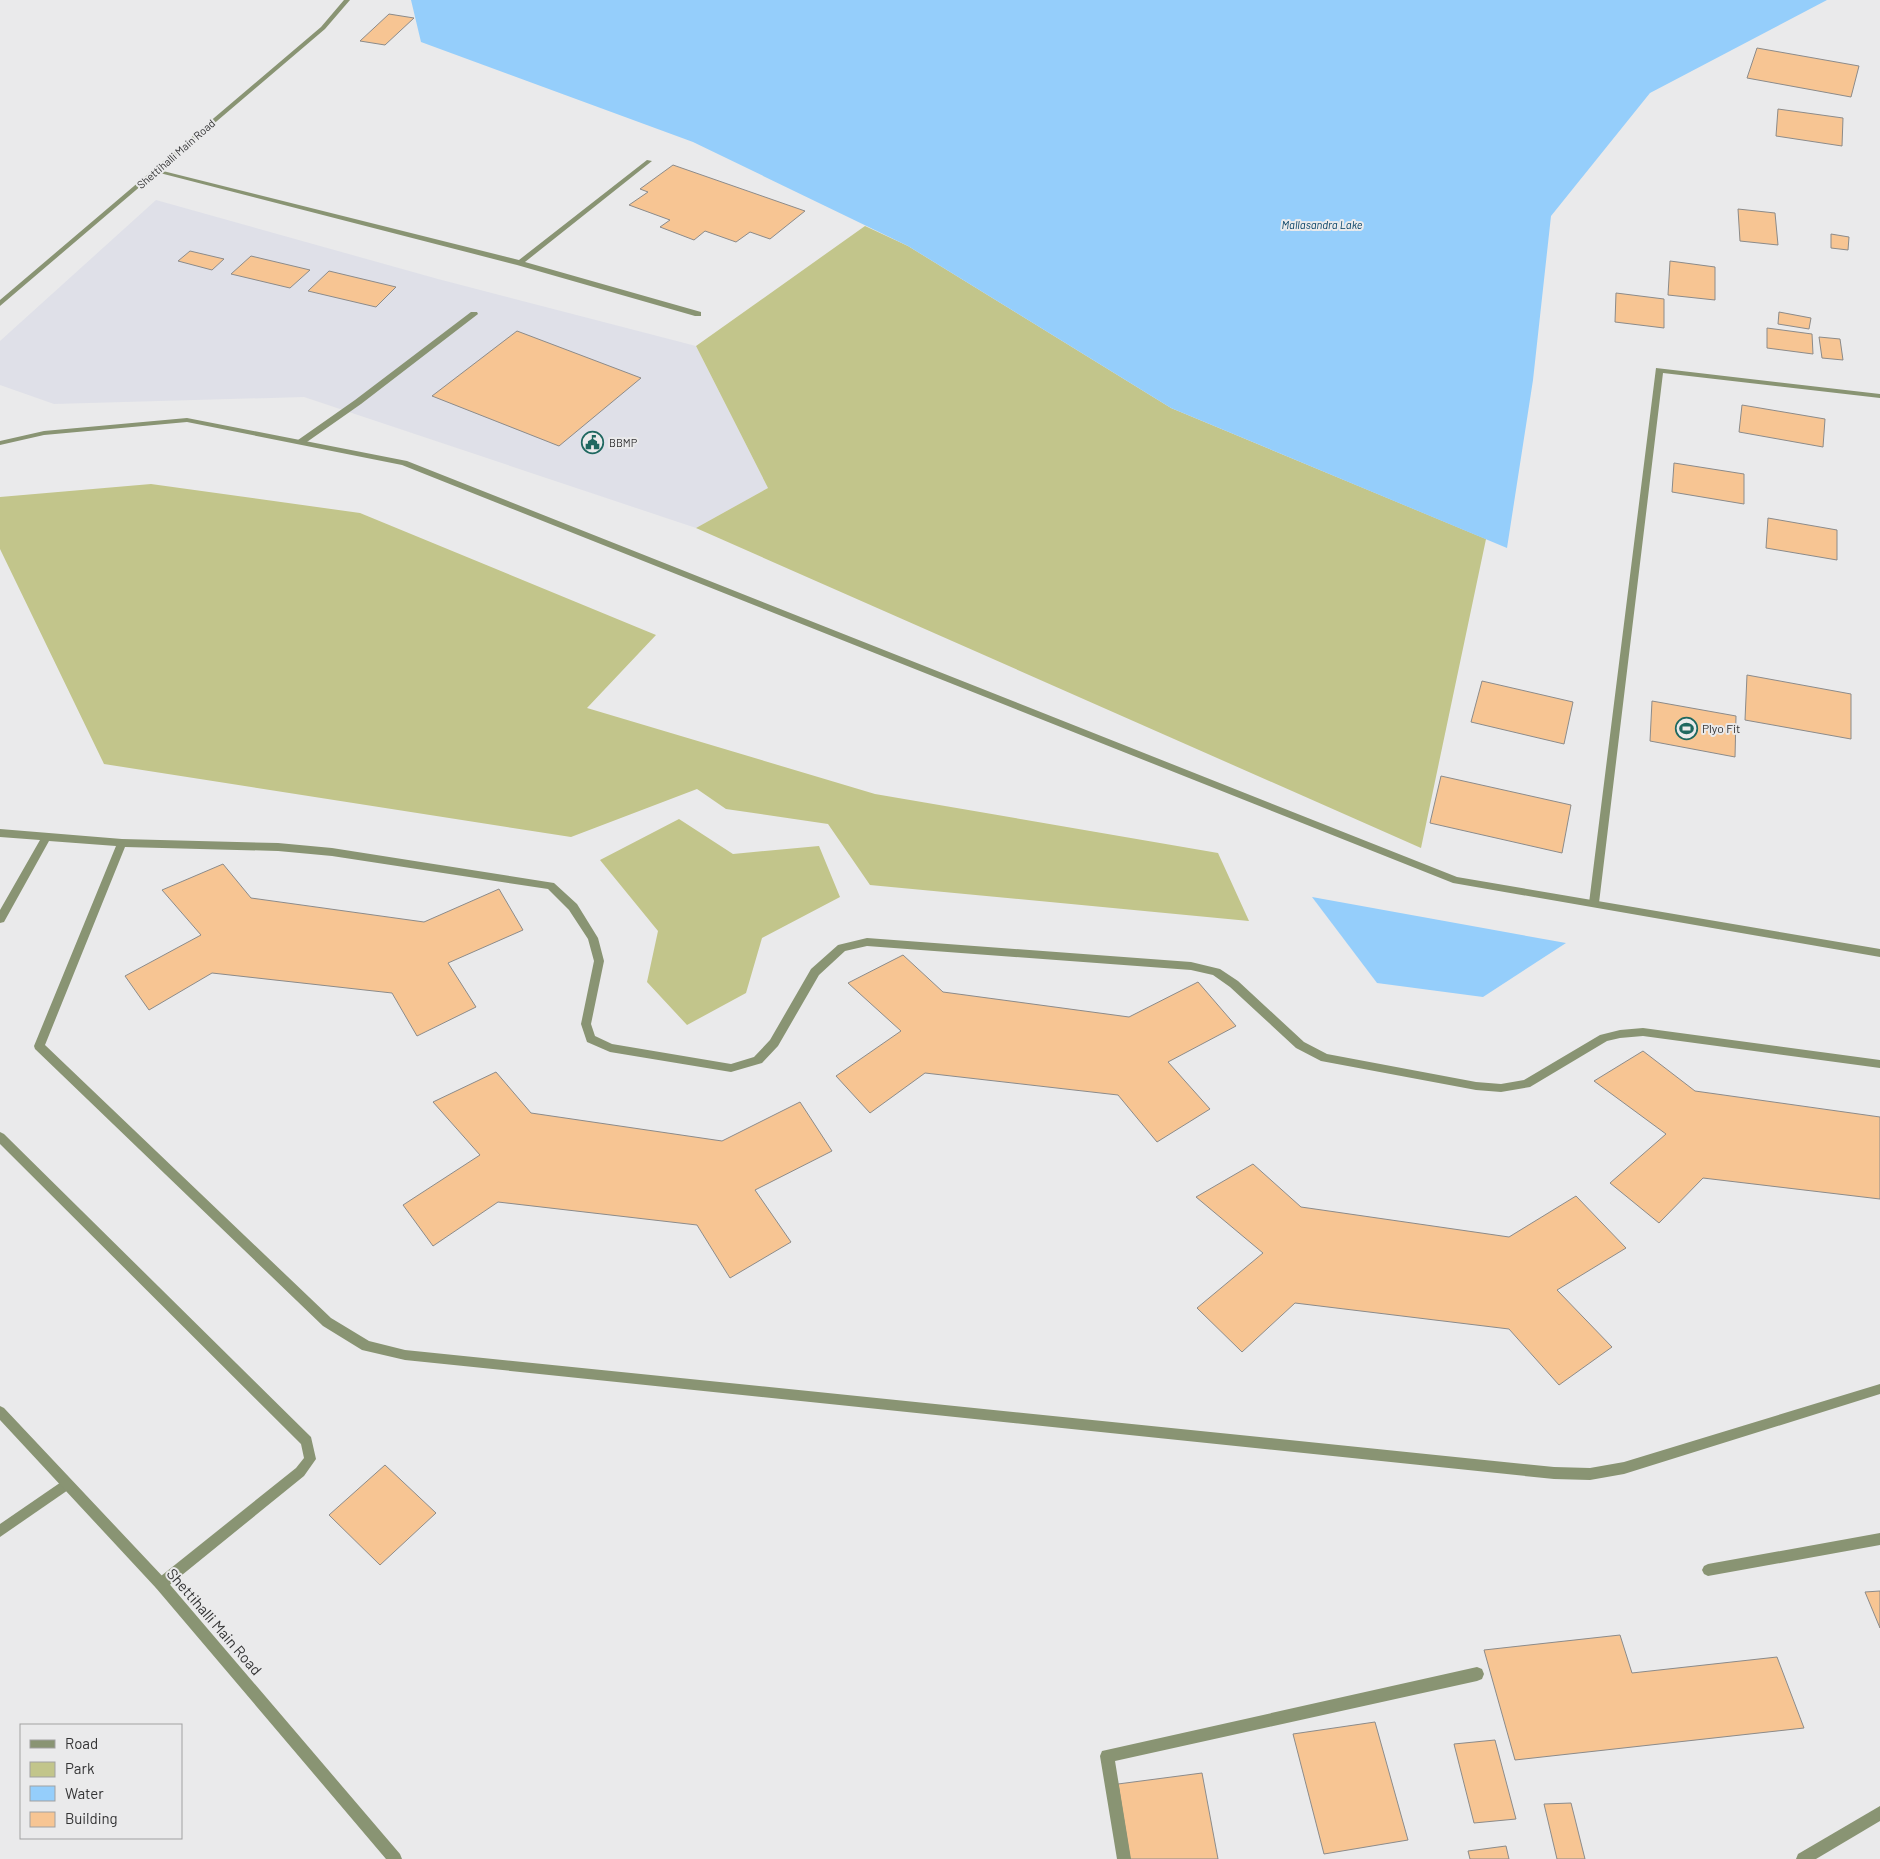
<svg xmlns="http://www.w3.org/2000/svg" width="1880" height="1859" viewBox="0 0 1880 1859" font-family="Barlow,sans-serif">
	<rect width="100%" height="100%" fill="#eaeaeb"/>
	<!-- built -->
	<polygon fill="#dfe0e8" points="156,200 438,279 696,346 768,488 696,528 304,397 54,404 0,385 0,341"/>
	<!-- green -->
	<g fill="#c2c58b">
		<polygon points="865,226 908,246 1171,408 1486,539 1421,848 696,528 768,488 696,346"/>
		<polygon points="151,484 360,513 656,635 587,708 875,794 1218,853 1249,921 870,885 828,824 726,809 697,789 571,837 104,764 0,549 0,497"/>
		<polygon points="679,819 733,854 819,846 840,897 762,938 746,993 687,1025 647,982 658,931 600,860"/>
	</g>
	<!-- water -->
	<g fill="#95cefb">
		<polygon points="411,0 1827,0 1650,93 1551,216 1533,380 1507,548 1171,408 908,246 693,142 421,42"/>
		<polygon points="1312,897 1566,943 1483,997 1377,983"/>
	</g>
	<!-- building -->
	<g fill="#f7c593" stroke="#8c8b8a">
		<polygon points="389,14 414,18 385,45 360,41"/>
		<polygon points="1757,48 1859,66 1851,97 1747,78"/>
		<polygon points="1778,109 1843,118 1842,146 1776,136"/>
		<polygon points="673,165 805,211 770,239 750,232 736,242 705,231 694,240 660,227 670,220 629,205 648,192 640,189"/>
		<polygon points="1738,209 1775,213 1778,245 1740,241"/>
		<polygon points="1831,234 1849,237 1848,250 1831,248"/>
		<polygon points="190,251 224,259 212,270 178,261"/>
		<polygon points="251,256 310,270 290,288 231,274"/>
		<polygon points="1670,261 1715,267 1715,300 1668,295"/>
		<polygon points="329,271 396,287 376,307 308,291"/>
		<polygon points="1616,293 1664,299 1664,328 1615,322"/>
		<polygon points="1779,312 1811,318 1809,329 1778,324"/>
		<polygon points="1767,328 1812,334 1813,354 1767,348"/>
		<polygon points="517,331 641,378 559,446 432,396"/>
		<polygon points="1819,337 1840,339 1843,360 1822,358"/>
		<polygon points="1742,405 1825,419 1823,447 1739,432"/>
		<polygon points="1674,463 1744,474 1744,504 1672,492"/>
		<polygon points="1768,518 1837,530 1837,560 1766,548"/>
		<polygon points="1747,675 1851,694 1851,739 1745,720"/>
		<polygon points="1482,681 1573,702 1564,744 1471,722"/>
		<polygon points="1652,701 1736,716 1735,757 1650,741"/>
		<polygon points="1441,776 1571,805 1562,853 1430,823"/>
		<polygon points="223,864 251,898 424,922 499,889 523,930 448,963 476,1007 417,1036 392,993 212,973 149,1010 125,976 201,935 162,890"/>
		<polygon points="903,955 943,992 1129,1017 1198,982 1236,1026 1168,1062 1210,1109 1157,1142 1118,1095 925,1073 870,1113 836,1076 901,1031 848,983"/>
		<polygon points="1643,1051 1695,1091 1880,1117 1880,1199 1703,1178 1659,1223 1610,1183 1666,1134 1594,1081"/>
		<polygon points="496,1072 531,1113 722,1141 800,1102 832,1151 755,1190 791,1242 730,1278 697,1225 498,1202 433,1246 403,1205 480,1155 433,1102"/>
		<polygon points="1253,1164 1301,1207 1509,1237 1576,1196 1626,1248 1557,1290 1612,1347 1559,1385 1509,1329 1295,1303 1242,1352 1197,1308 1263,1253 1196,1197"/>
		<polygon points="385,1465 436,1513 380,1565 329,1515"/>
		<polygon points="1880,1591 1880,1628 1865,1592"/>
		<polygon points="1620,1635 1632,1673 1777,1657 1804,1728 1515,1760 1484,1650"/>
		<polygon points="1375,1722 1408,1840 1324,1854 1293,1734"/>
		<polygon points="1495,1740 1516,1819 1474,1823 1454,1744"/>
		<polygon points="1202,1773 1218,1859 1130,1859 1118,1784"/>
		<polygon points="1571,1803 1585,1859 1557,1859 1544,1804"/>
		<polygon points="1506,1846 1509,1859 1470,1859 1468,1851"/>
	</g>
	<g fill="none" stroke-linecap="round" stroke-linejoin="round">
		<!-- service -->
		<g fill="#899473" fill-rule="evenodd">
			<polygon points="647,160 652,161 525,262 701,312 701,316 695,316 517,265 152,171 155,169 519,260"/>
			<polygon points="471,312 477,312 478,314 361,404 304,444 298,444 298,440 355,400"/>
			<polygon points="67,1478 71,1480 73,1484 71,1488 0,1537 0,1524"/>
		</g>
		<!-- minor -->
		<g fill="#899473" fill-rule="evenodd">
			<polygon points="1656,368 1880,394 1880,398 1663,373 1599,903 1594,907 1589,903"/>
			<polygon points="0,829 122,839 278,843 332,848 554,883 577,904 598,938 604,961 591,1024 595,1036 612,1044 731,1064 754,1057 770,1040 811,969 838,945 867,938 1191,962 1220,969 1238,981 1304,1042 1327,1054 1476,1082 1501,1084 1524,1080 1600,1035 1620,1030 1643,1028 1880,1060 1880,1068 1643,1036 1620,1038 1607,1041 1530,1087 1501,1092 1476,1090 1321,1061 1296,1048 1230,987 1213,975 1191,970 867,946 845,951 819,975 778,1046 762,1063 731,1072 610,1052 587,1042 581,1024 594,961 588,939 569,910 548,889 332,856 278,851 125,847 45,1045 331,1318 369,1341 405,1350 1554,1467 1590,1468 1624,1462 1880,1384 1880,1394 1624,1474 1590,1480 1554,1479 405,1360 362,1350 323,1326 35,1049 34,1046 116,846 49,841 4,922 0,923 0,910 40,840 0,837"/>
			<polygon points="0,1132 4,1134 311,1437 316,1459 304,1476 166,1588 161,1590 156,1588 155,1584 156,1580 296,1468 304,1458 301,1444 0,1144"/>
			<polygon points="1880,1533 1880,1545 1708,1576 1704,1574 1702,1570 1704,1566 1708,1564"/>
			<polygon points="1477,1667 1482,1669 1484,1674 1482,1679 1477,1681 1115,1761 1131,1859 1117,1859 1100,1756 1102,1751"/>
			<polygon points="1880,1806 1880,1821 1816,1859 1796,1859 1798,1854"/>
		</g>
		<!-- tertiary -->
		<g fill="#899473" fill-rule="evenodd">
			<polygon points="344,0 350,0 325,29 0,306 0,300 321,27"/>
			<polygon points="187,418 407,461 1457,877 1880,949 1880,957 1453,883 402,465 187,422 44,435 0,445 0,441 44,431"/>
			<polygon points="0,1406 4,1408 166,1580 400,1854 402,1859 386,1859 156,1588 0,1420"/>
		</g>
	</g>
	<!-- icons -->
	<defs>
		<symbol id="civic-ring" viewBox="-11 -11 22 22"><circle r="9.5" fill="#eaeaeb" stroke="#1f6860" stroke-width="1.5"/><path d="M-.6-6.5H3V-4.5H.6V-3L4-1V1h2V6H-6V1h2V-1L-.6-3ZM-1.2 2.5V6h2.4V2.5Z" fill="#1f6860"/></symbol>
		<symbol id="stadium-ring" viewBox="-11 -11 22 22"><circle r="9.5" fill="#eaeaeb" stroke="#1f6860" stroke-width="1.5"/><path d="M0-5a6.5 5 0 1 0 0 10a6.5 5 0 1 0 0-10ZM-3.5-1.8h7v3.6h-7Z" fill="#1f6860"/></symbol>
	</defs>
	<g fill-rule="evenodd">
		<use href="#civic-ring" x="580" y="430" width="25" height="25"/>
		<use href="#stadium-ring" x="1674" y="716" width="25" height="25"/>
	</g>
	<g text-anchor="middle" stroke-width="4" stroke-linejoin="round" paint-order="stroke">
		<!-- far-street labels -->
		<g font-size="11" fill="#333334" stroke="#eaeaeb">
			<text transform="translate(176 154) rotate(-41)" y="4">Shettihalli Main Road</text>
		</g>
		<!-- far-water labels -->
		<g font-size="11" font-style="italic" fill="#033f63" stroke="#eaeaeb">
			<text x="1322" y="229">Mallasandra Lake</text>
		</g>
		<!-- far-poi labels -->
		<g font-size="11" fill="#333334" stroke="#eaeaeb" text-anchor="start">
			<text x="609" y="447">BBMP</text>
		</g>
		<!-- poi labels -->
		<g font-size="12" fill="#333334" stroke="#eaeaeb" text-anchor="start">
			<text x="1702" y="733">Plyo Fit</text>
		</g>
		<!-- near-street labels -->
		<g font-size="15" fill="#333334" stroke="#eaeaeb">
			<text transform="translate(214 1622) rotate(49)" y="5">Shettihalli Main Road</text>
		</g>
	</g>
	<!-- legend -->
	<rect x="20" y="1724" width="162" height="115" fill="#eaeaeb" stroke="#a1a1a2"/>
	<rect x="30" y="1740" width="25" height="8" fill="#899473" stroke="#a1a1a2"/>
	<text x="65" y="1749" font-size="15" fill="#333334">Road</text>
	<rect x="30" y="1762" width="25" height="15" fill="#c2c58b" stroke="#a1a1a2"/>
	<text x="65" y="1774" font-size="15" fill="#333334">Park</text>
	<rect x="30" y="1786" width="25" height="15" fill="#95cefb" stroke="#a1a1a2"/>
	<text x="65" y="1799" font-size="15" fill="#333334">Water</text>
	<rect x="30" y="1812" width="25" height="15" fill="#f7c593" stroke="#a1a1a2"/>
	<text x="65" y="1824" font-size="15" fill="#333334">Building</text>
</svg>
